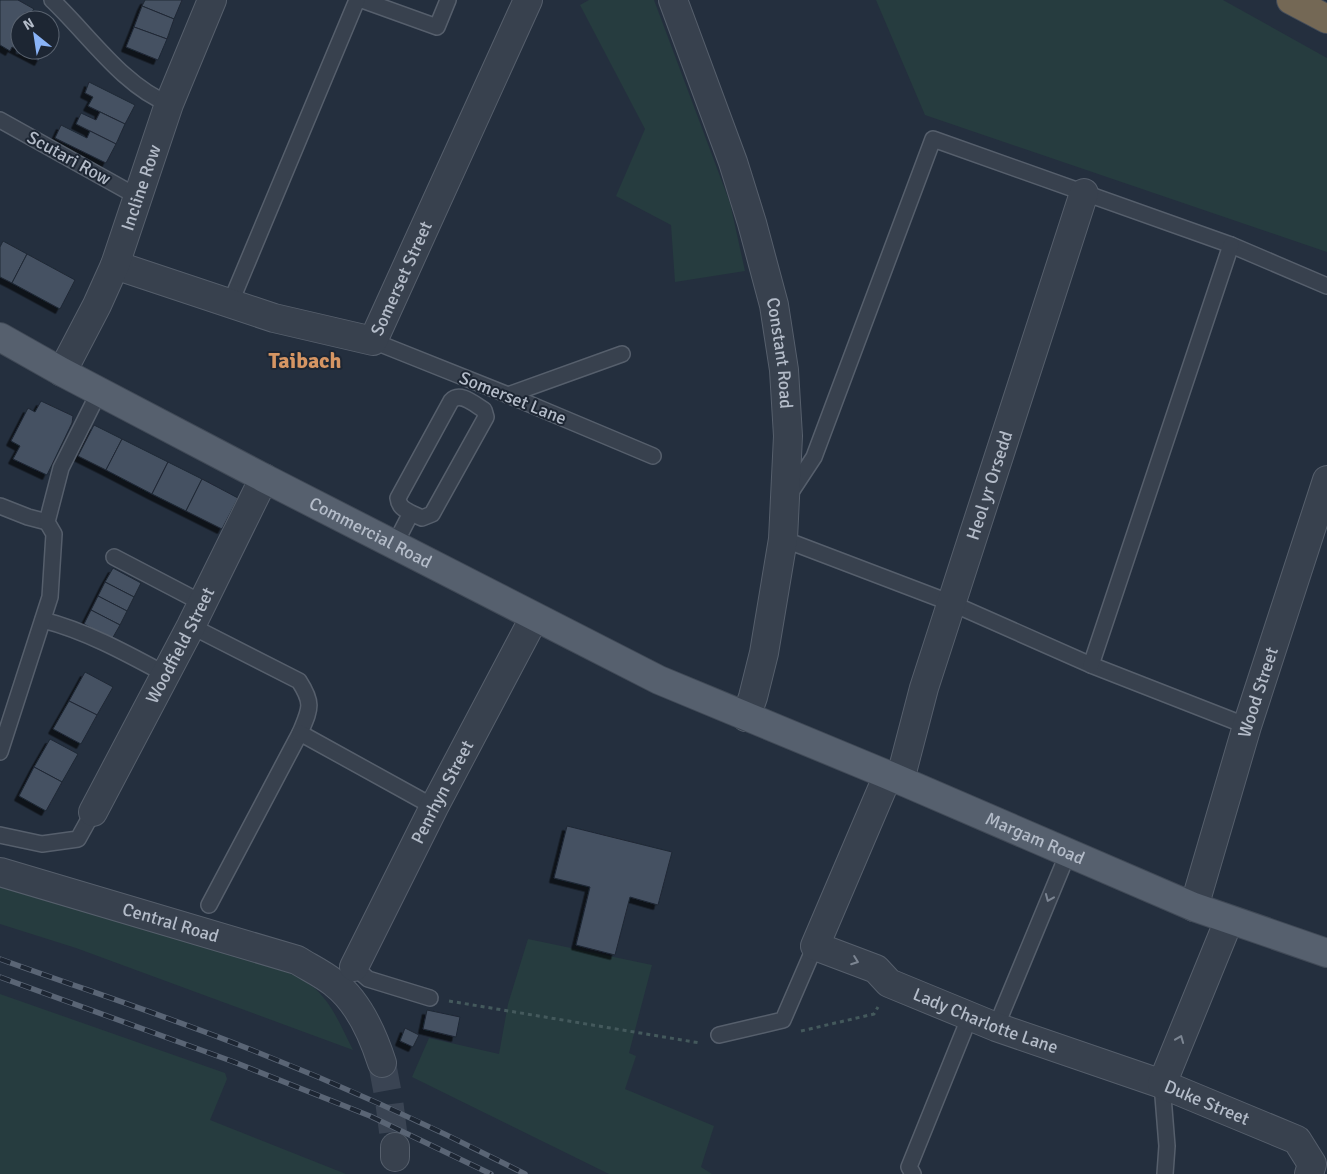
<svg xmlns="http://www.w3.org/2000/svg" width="1327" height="1174" viewBox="0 0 1327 1174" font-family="Signika,sans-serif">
	<defs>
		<filter id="shadow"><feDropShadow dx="-4.5" dy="4.5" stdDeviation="0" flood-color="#0009"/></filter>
	</defs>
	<rect width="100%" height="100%" fill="#242f3e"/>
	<!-- green -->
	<g fill="#263c3f">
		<polygon points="589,0 654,0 730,203 745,271 675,282 671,225 616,196 645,129 580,5"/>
		<polygon points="876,0 1223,0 1327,58 1327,252 925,115"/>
		<path d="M0 886 103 914 289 973C297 977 306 981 313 987 332 1002 342 1029 353 1050L76 948 0 924Z"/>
		<polygon points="528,939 652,965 629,1053 636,1056 625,1089 714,1126 701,1167 712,1174 609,1174 412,1077 429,1038 499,1054 508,1004"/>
		<polygon points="0,994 225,1073 227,1079 210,1120 346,1174 0,1174"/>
	</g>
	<!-- building -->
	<g fill="#455162" stroke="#1f2835" filter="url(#shadow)">
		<polygon points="0,0 18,0 34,9 31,13 43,20 20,20 20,50 45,50 39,61 12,47 10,51 0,45"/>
		<polygon points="145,0 182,0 174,19 142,6"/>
		<polygon points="142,6 174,19 167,39 134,27"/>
		<polygon points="50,24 57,28 50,41"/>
		<polygon points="134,27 167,39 158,60 126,47"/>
		<polygon points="89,82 135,105 125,124 88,106 93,97 85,93"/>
		<polygon points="100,112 125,124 116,144 76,124 81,113 96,120"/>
		<polygon points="61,125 87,138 90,131 116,144 106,163 55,138"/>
		<polygon points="3,241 27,254 12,283 0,277 0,247"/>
		<polygon points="27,254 75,280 60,309 12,283"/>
		<polygon points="41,401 73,416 72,423 47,475 13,459 20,446 11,441 28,408 35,412"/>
		<polygon points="94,425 122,439 106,470 78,456"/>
		<polygon points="122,439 168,462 152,494 106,470"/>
		<polygon points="168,462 202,479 186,511 152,494"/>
		<polygon points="202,479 238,498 222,529 186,511"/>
		<polygon points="113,568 141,583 134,597 105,582"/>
		<polygon points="105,582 134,597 127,611 98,596"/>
		<polygon points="98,596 127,611 120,625 91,610"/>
		<polygon points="91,610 120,625 112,639 84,624"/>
		<polygon points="85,672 113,687 97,715 69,701"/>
		<polygon points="69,701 97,715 81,744 53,729"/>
		<polygon points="50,739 78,754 62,782 34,767"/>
		<polygon points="34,767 62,782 46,811 19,796"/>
		<polygon points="567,826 672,852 658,905 630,897 615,955 576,945 590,887 554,878"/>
		<polygon points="427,1010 460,1017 456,1037 423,1029"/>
		<polygon points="405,1028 419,1035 413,1047 400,1041"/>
	</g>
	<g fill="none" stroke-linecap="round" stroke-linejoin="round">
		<!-- street-tunnel -->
		<polyline stroke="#3a4453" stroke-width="28" stroke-dasharray="28 14" stroke-linecap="butt" points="382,1063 389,1100 395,1147"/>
		<defs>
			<g id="lane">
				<path d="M52 0C88 34 123 86 169 104"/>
				<polyline points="362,0 437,27 448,0"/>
				<polyline points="0,120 138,197"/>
				<polyline points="230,304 357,0"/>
				<polyline points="373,341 508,395 653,456"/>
				<polyline points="508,395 622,354"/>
				<polyline points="789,495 814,457 933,139 1231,245 1327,286"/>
				<polyline points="0,506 28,517 47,522"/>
				<polyline points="783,539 951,603 1091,665 1247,726"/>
				<path d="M395 544 411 513 422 518 432 514 486 417 484 410C474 404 460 391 451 401L398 498C399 507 404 509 411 513"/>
				<polyline points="114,557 202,603"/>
				<path d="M43 620C86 631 126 653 165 674"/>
				<path d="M191 626 299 681C314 704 310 709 300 733L209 905"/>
				<polyline points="1091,665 1231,245"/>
				<polyline points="300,733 434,807"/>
				<polyline points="0,752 50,597 54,534 47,522 61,468 99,392"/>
				<polyline points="0,835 42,844 78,839 93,812"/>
				<polyline points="354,967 368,979 430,998"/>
				<polyline points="996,1027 1068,853"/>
				<polyline points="719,1035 783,1020 815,946"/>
				<polyline points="1162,1084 1167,1146 1165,1174"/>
				<polyline points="913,1174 909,1167 970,1016"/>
			</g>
			<g id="street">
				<path id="s1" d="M673 0 733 162 752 223 774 305 784 370 788 436 783 539 764 653 753 697 746 717"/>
				<path id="s2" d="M115 265 274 318 373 341 528 0"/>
				<path id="s3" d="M62 372 97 305 115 265 169 104 212 0"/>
				<path id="s4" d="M888 775 815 946 876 969 889 983 996 1027 1162 1084 1297 1140 1312 1164 1309 1174"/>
				<path id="s5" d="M900 780 924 688 1084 193"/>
				<path id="s6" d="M93 812 191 626 264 478"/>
				<path id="s7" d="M0 872 297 960C310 968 323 974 334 983 359 1002 373 1035 382 1063"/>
				<path id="s8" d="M1194 907 1247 726 1327 480"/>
				<path id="s9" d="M354 967 434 807 534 618"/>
				<polyline points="1162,1084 1229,920"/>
				<polyline points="395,1147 395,1157"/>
			</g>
			<g id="primary">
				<path id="s10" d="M0 337 62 372 264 478 659 680 888 775 1194 907 1327 953"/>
			</g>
			<polyline id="highway" points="1291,0 1327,19"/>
		</defs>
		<!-- lane casing -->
		<use href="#lane" stroke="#565f6c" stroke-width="18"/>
		<!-- street casing -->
		<use href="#street" stroke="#565f6c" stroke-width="30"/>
		<!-- primary casing -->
		<use href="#primary" stroke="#414a57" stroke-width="30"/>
		<!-- highway casing -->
		<use href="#highway" stroke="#434c59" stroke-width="30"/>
		<!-- path -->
		<g stroke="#44595c" stroke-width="3" stroke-dasharray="4 4" stroke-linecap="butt">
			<polyline points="449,1001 700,1043"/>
			<polyline points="801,1031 874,1014 878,1007"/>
		</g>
		<!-- lane -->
		<use href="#lane" stroke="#38414e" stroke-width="15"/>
		<!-- street -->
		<use href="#street" stroke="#38414e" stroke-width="28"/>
		<!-- primary -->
		<use href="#primary" stroke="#56606e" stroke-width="28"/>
		<!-- highway -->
		<use href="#highway" stroke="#746855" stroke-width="28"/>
		<defs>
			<g id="rail">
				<path d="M0 959C80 988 160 1014 239 1045 337 1083 432 1126 525 1174"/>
				<polyline points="0,977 234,1062 370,1116 491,1174"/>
			</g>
		</defs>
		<!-- rail casing -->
		<use href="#rail" stroke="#5a6575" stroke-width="5.5"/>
		<!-- rail -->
		<use href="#rail" stroke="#1d2633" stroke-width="4" stroke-dasharray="11" stroke-linecap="butt"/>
	</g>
	<!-- one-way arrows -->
	<defs><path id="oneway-chevron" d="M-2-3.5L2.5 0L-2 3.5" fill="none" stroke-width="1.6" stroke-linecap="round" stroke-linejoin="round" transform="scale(1.25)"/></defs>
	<g stroke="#7c8592">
		<use href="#oneway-chevron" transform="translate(1049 898) rotate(113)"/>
		<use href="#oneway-chevron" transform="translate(855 961) rotate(20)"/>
		<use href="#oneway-chevron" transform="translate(1180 1039) rotate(-68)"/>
	</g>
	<g text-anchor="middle" stroke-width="4" stroke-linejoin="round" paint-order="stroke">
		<!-- street labels -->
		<g font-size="18" fill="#b4bcc9" stroke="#1d2633">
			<text transform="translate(69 158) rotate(29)" y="6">Scutari Row</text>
			<text dy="6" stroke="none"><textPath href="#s3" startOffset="201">Incline Row</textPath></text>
			<text dy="6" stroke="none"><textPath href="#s2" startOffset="338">Somerset Street</textPath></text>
			<text dy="6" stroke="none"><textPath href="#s1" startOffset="370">Constant Road</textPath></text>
			<text transform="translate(513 398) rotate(22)" y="6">Somerset Lane</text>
			<text dy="6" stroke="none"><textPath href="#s5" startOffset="308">Heol yr Orsedd</textPath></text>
			<text dy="6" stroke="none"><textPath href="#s10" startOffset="419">Commercial Road</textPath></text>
			<text dy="6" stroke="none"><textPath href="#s6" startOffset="188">Woodfield Street</textPath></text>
			<text dy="6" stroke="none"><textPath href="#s8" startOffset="224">Wood Street</textPath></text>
			<text dy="6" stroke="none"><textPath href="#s9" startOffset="196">Penrhyn Street</textPath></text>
			<text dy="6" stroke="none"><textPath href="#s10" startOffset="1151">Margam Road</textPath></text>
			<text dy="6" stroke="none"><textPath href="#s7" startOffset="178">Central Road</textPath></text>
			<text dy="6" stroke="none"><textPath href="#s4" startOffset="374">Lady Charlotte Lane</textPath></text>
			<text dy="6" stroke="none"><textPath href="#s4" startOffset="610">Duke Street</textPath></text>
		</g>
		<!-- district labels -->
		<g font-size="22" font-weight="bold" fill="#d59563" stroke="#1d2633">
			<text x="305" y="368">Taibach</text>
		</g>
	</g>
	<!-- north arrow -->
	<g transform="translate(35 35) rotate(330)"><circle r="24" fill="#1d2633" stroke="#59626f"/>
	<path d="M0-4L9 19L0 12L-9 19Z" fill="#8ab4f8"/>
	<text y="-8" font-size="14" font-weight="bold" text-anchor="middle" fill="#b4bcc9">N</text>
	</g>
</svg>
